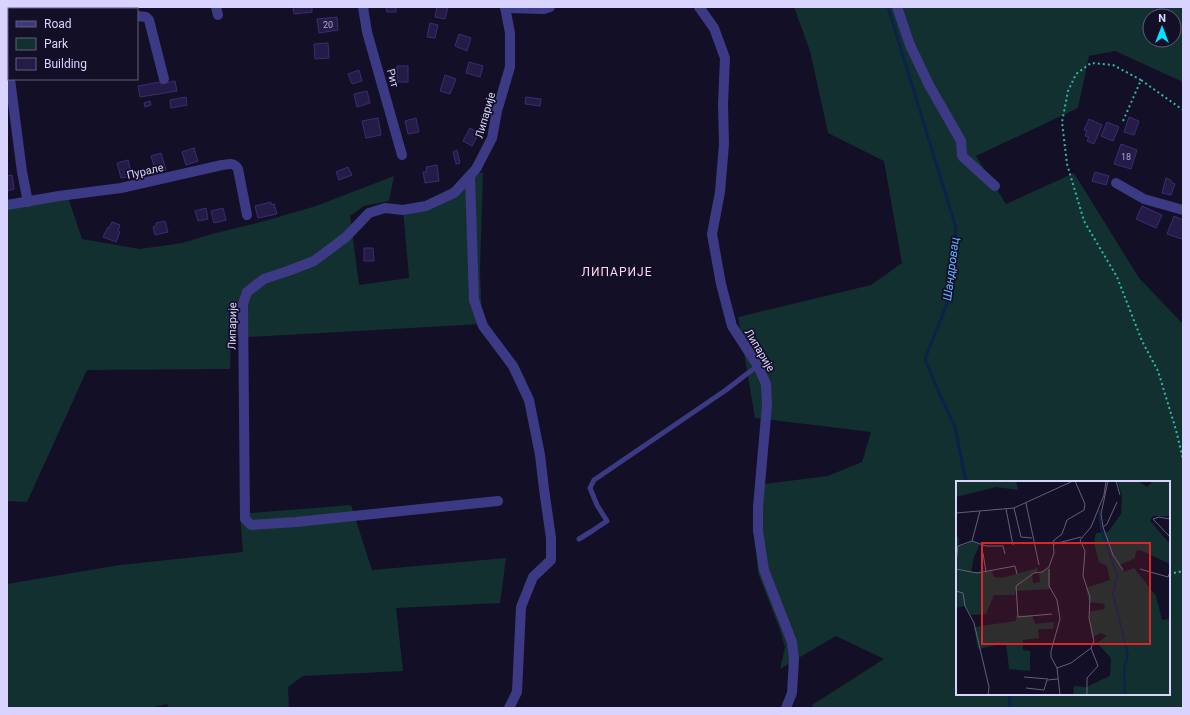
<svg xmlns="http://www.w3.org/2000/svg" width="1190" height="715" viewBox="0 0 1190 715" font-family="Roboto,sans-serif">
	<rect width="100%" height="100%" fill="#130f26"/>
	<!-- green -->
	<g fill="#12302f" fill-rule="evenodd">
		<path d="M794 7H1183V82L1115 51 1089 56 1078 108 976 156 1006 204 1074 173 1139 278 1183 324V708H814L812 705 884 659 836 636 780 669 785 647 780 630 758 573 754 524 757 485 828 476 862 462 871 432 755 418 738 317 871 285 902 263 884 161 828 133 810 51ZM1150 16H1174V40H1150ZM957 482H1169V694H957Z"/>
		<polygon points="483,172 480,270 482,324 231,338 230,369 87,370 27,502 7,501 7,208 68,197 82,239 140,249 182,243 212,234 261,222 316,206 394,176 389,201 364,206 350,216 359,285 409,278 403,208 415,206"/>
		<polygon points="351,505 372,570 506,558 500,603 396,608 403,671 303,676 288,687 289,708 168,708 167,704 150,708 7,708 7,584 120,565 243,552 240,514"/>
	</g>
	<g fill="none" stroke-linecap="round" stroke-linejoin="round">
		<!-- stream -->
		<g stroke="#0c2248" stroke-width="3">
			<polyline points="888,7 956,228 949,299 925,359 939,393 955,427 966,482"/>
			<polyline points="1009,694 1010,708"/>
		</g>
	</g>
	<!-- building -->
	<g fill="#241b47" stroke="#3b2d73">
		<rect x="48" y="7" width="18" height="2"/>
		<polygon points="293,7 312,7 312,12 294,14"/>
		<polygon points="386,7 396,7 396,12 387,12"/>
		<polygon points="437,7 448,7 445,19 435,17"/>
		<polygon points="337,17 338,30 319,33 317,19"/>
		<polygon points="430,23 438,25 435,38 427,37"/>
		<polygon points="459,34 471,38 467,51 455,46"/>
		<polygon points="328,43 329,58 315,59 314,44"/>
		<polygon points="469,62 483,66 480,77 466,73"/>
		<rect x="397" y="66" width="11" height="16"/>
		<polygon points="359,70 362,81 352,84 348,74"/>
		<polygon points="445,75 456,79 450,94 440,91"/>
		<polygon points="175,81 177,91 140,97 138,86 160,82 161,84"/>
		<polygon points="367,91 370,103 357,107 354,94"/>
		<polygon points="186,97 187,105 171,108 170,100"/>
		<polygon points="526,97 541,99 540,106 525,104"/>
		<polygon points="150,101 151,105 145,107 144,103"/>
		<polygon points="1129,117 1139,121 1134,135 1124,132"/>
		<polygon points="378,118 381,135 366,138 362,121"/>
		<polygon points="416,118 419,132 408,134 405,121"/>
		<polygon points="1089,119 1102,125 1094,144 1087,141 1089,137 1085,136 1087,131 1084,130"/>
		<polygon points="1107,122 1119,127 1113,141 1101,136"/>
		<polygon points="470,128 479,133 472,146 463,141"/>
		<polygon points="1121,144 1137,150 1131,169 1114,164"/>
		<polygon points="194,148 198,161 186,165 182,152"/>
		<polygon points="457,150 460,163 456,164 453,152"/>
		<polygon points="161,153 166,170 156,173 151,156"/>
		<polygon points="128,160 132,176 121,178 117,163"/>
		<polygon points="437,165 439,181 425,183 423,172 427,172 426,167"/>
		<polygon points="348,167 352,175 339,180 336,172"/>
		<polygon points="1095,172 1109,176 1106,185 1092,181"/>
		<polygon points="12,175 14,189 7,191 7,176"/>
		<polygon points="1166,178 1171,180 1171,182 1175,184 1171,195 1162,193"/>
		<polygon points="271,202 271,205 274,204 277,214 258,218 255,206"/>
		<polygon points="1142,206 1162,215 1156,228 1136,219"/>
		<polygon points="206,208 208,219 198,221 195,211"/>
		<polygon points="223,208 226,220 214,223 211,211"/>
		<polygon points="1174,216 1183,220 1183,236 1182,239 1167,234"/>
		<polygon points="165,221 168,232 155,235 153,227 156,226 156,223"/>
		<polygon points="112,222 120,225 118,231 120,232 116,242 103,237 108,227 109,228"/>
		<polygon points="364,248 373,248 374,261 364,261"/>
	</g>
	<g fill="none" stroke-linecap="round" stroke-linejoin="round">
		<!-- path -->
		<g stroke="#2fb8b0" stroke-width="2" stroke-dasharray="2 3" stroke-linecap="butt">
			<polyline points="1141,80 1113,65 1091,63 1076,74 1068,91 1062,122 1067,164 1084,221 1117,277 1142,341 1158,371 1176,430 1183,459"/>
			<polyline points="1123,121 1141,80 1183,110"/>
			<polyline points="1169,574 1183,571"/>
		</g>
		<!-- service -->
		<polyline stroke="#3d3a85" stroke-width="5" points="579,539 592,531 607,521 597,505 590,488 594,480 726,390 748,373 758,366"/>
		<!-- minor -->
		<g stroke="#3d3a85" stroke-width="10">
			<polyline points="216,7 218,15"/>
			<polyline points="363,7 367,32 402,155"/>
			<polyline points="699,7 714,28 725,58 723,104 724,144 720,192 712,234 721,284 732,326 758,366 766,384 767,405 758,507 758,531 764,570 792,642 794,659 792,693 786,708"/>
			<polyline points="897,7 910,45 929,85 961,141 962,156 995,186"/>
			<polyline points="505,8 544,9 550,7"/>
			<polyline points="7,15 9,15"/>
			<polyline points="137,16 146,17 149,20 164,79"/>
			<polyline points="8,69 9,73"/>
			<polyline points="10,79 22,172 28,202"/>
			<polyline points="470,176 474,300 483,326 513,366 529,400 540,455 544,489 551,538 551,560 533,577 521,607 517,692 509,708"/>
			<polyline points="1116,183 1144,199 1183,210"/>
			<path d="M7 205 59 196 121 188 222 165C229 164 234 162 238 169L247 215"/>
			<polyline points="498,501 296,522 251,525 245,519 243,304 247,292 264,279 288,271 314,261 346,237 369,213 385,208 403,210 426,206 454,193 476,169 492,138 497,111 510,67 510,33 505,7"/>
		</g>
	</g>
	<g text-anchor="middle" stroke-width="3.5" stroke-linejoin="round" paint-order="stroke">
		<!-- number labels -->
		<g font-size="9" fill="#aca6d1">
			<text x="328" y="28">20</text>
			<text x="1126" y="160">18</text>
		</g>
		<!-- street labels -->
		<g font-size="11" fill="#d9d4ff" stroke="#130f26">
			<text transform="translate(393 78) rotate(75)" y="4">Рит</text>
			<text transform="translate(485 115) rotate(-74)" y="4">Липарије</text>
			<text transform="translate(145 171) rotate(-13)" y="4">Пурале</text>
			<text transform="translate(232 326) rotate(-89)" y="4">Липарије</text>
			<text transform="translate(760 350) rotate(59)" y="4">Липарије</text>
		</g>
		<!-- water labels -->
		<g font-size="12" font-style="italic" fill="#62b6ff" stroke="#130f26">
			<text transform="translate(951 269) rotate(-83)" y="4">Шандровац</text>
		</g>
		<!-- neighbourhood labels -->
		<g font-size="12" letter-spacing="1" fill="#ffd6f0" stroke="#130f26">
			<text x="617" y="276">ЛИПАРИЈЕ</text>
		</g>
	</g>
	<!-- overview -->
	<g transform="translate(956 481)">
		<rect width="214" height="214" fill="#130f26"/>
		<path d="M0 0H60L62 9 40 6 0 16ZM161 0H183L191 6 197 0H214V35H197L194 40 214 63V83L184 69 180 70 179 77 164 84 168 91 178 87 200 115 206 139 214 138V214H117L118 205 130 206 154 195 155 177 141 162 151 155 144 152 136 157 133 131 148 128 149 123 133 121 130 107 154 99 151 85 143 81 138 62 140 52 152 51 165 33 166 14ZM0 54 3 57V64H9L15 60 24 63 18 76 15 91 36 90 38 96 46 97 82 87 81 91 76 93 77 102 84 101 83 92 94 86V108L59 110V114H38L30 133 15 134 9 125 0 127ZM76 134 79 143 98 141 97 148H82L83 157 67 159V169L74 170V190L53 188 50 162 22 168 18 146 60 140V135Z" fill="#12302f"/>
		<path fill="none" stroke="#0c2248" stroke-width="2" d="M143 29 145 47 161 95 157 113 172 174 168 187 169 214"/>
		<path fill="none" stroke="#625e7d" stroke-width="1" d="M152 0 145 33 147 46 151 43 161 21M160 0 164 14M70 22 83 84M58 27 65 56 76 57M50 28 57 64M24 30 16 60 30 65H47L49 73M0 32 58 27 117 0M214 38 203 36 197 38 214 56M147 46 157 74 167 89M98 63 125 56M27 72 30 91M0 81 2 65 16 60M0 88 21 92 59 85 61 93M93 88V105L101 119 104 138 95 170V176L101 187M184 88 212 96 214 91M0 110 7 112 9 125 18 142 33 206 32 214M96 133 62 136 60 105 78 92 86 91 93 86 98 72 97 60 106 53 111 39 128 29 129 23 119 0M68 196 92 198M70 207 88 209 91 199 102 198M104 214 101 187 115 182 135 167 138 160 133 137 134 116 127 95 129 70 124 59 135 46 148 14 150 0M131 214V197L142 185 135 167"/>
		<path fill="#d62828" fill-opacity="0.15" stroke="#d62828" stroke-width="2" d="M26 62H194V163H26Z"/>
		<rect width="214" height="214" fill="none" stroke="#d9d4ff" stroke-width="2"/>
	</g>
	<!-- border -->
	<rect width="1190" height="715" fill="none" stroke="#d9d4ff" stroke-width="16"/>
	<!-- legend -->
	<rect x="8" y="8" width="130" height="72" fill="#130f26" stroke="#625e7d"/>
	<rect x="16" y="21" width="20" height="6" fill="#3d3a85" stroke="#625e7d"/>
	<text x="44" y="28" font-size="12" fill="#d9d4ff">Road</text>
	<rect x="16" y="38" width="20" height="12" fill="#12302f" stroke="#625e7d"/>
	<text x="44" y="48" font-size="12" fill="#d9d4ff">Park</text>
	<rect x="16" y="58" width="20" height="12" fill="#241b47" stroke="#625e7d"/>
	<text x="44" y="68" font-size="12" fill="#d9d4ff">Building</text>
	<!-- north arrow -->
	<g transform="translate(1162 28)"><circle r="19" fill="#130f26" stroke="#625e7d"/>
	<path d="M0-3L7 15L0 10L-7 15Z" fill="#00e5ff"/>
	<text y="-6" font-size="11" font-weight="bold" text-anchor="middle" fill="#d9d4ff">N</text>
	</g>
</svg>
